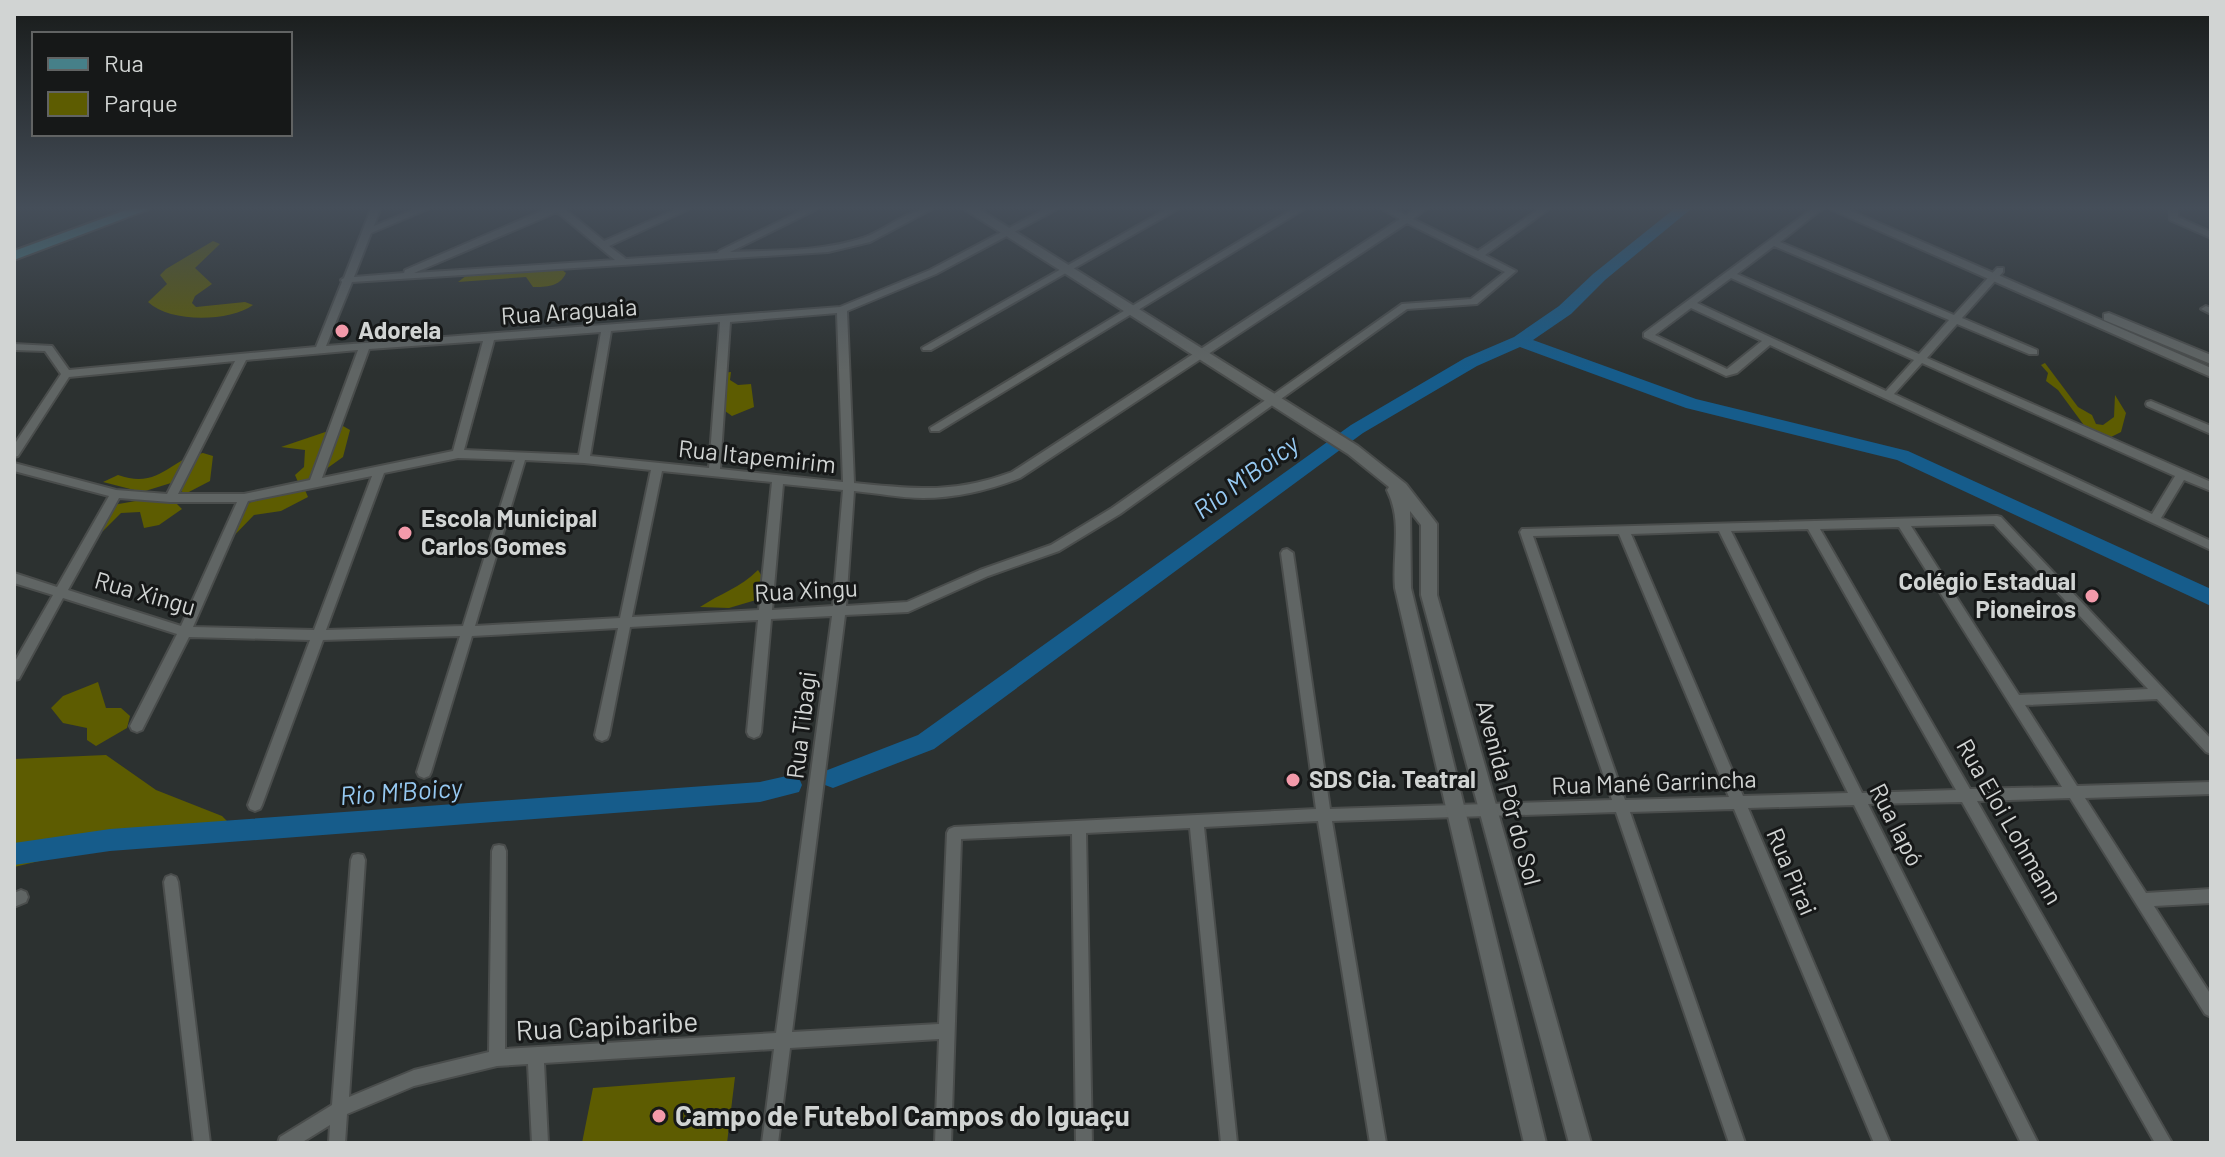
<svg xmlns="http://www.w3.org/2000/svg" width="2225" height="1157" viewBox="0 0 2225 1157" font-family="Barlow,sans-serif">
	<rect width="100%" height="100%" fill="#2c3130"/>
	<!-- green -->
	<g fill="#5d5c01">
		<path d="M213 241 220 244 195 268 212 284 195 296 192 303 196 307 245 302 253 305C229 322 170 323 148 302L167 284 160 275 166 269Z"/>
		<path d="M538 267 560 268 566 273C560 287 546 287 533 287L526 277 458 282 467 275Z"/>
		<polygon points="2045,363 2078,407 2092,415 2096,424 2103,425 2114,417 2115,395 2126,413 2121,432 2111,437 2086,428 2058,390 2046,381 2048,373 2041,365"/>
		<polygon points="731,372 730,380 738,385 751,384 754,407 732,416 725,411 718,381 720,373"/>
		<polygon points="343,426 350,430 343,457 312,479 298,482 295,475 304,467 305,450 281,447"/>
		<path d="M203 453 213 456 210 481 185 494 171 483 142 492 103 482 118 475C160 490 170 458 203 453Z"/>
		<polygon points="305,490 308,497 281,511 254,515 226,544 236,509 262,497"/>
		<polygon points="141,500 176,503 182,509 159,525 144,528 140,512 121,513 103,531 99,524 113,505"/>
		<path d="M758 570 763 578 756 600 729 608 700 607C721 593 740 588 758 570Z"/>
		<polygon points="98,682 106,708 121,708 130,716 127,728 96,746 87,740 87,728 63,723 51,708 63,696"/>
		<polygon points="106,755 156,790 222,816 231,825 221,840 69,854 14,867 14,759"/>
		<polygon points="735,1077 727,1143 582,1143 593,1088"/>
	</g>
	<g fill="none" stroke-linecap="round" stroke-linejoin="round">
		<!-- river -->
		<g fill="#165c8b" fill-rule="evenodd">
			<polygon points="1674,209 1691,209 1605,280 1571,314 1533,340 1696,399 1908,451 2211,589 2211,606 1897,460 1686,408 1520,347 1477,366 1363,433 934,749 833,788 825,785 822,778 825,771 918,735 1351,425 1465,358 1514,337 1559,306 1593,274"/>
			<polygon points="791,775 799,778 802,785 799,792 760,802 110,851 14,865 14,843 110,829 760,782"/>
		</g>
		<defs>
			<g id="street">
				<path d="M371 209H380L374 226 415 209H428L371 233 354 277 404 273 405 270 546 209H565L604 241 677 209H689L609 246 626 259 718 253 719 251 805 209H817L730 252C774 250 821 252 863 238 886 230 907 209 932 209L870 242 828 252 352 282 326 346 840 307 930 270 1045 209H1057L936 274 847 311 854 483C915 489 953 494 1012 472L1400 219 1382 209H1394L1406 215 1415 209H1426L1413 219 1478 251 1539 209H1549L1485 255 1516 271 1477 304 1407 309 1120 514 1059 551 988 576 908 612 845 615 792 1032 939 1024 947 833 949 829 954 827 1316 809 1281 553 1283 550 1287 549 1293 553 1330 809 1612 800 1520 532 1522 529 1997 516 2001 517 2211 739V754L2206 752 2157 699 2025 705 2077 786 2211 782V794L2085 798 2146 893 2211 889V903L2154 906 2211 995V1017L2205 1014 2070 798 1977 801 2172 1143H2155L1962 802 1868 804 2038 1143H2021L1854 805 1748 808 1890 1143H1874L1734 809 1630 812 1745 1143H1729L1616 812 1332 821 1386 1143H1370L1318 821 1204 827 1237 1143H1221L1190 828 1086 833 1092 1143H1076L1072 834 961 839 951 1143H935L939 1039 790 1048 778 1143H762L774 1049 544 1063 548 1143H532L528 1064 497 1066 414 1086 347 1114 345 1143H329L330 1125 301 1143H278L280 1137 332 1105 351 860 353 855 358 854 363 855 365 860 349 1097 414 1070 489 1052 492 851 494 846 499 845 504 846 506 851 505 1049 776 1033 832 616 771 619 761 732 759 736 754 738 749 736 747 732 758 620 630 627 609 735 607 739 602 741 597 739 595 735 618 628 472 636 431 772 429 776 424 778 419 776 417 772 460 636 323 640 262 805 260 809 255 811 250 809 248 805 310 640 189 637 142 730 137 732 132 730 130 726 177 634 63 598 19 679 14 680V663L53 595 14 583V573L57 587 109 496 14 471V463L116 490 167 494 235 361 69 377 18 456 14 457V445L61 374 45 351 14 350V344L52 346 69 370 316 347 342 282 341 280 344 278ZM557 212 615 260 414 273ZM1407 223 1505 272 1471 299 1402 304 1112 508 1051 545 980 570 907 602 846 606 854 491C877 493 900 498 923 498 956 498 989 490 1020 478ZM837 313 843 482 720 469 730 322ZM720 322 709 468 590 456 611 331ZM601 332 579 455 464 450 494 340ZM483 341 453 451 322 478 369 349ZM358 350 310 480 244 494H178L246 360ZM458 458 515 460 463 626 326 630 384 473ZM525 460 584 463 651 470 620 618 475 626ZM662 471 772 482 759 610 632 617ZM372 476 314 630 193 627 248 501ZM783 484 843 490 833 606 772 610ZM119 498 170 502H237L181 626 68 590ZM1994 524 2148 689 2019 695 1911 526ZM1899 527 2062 787 1970 789 1820 529ZM1808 529 1956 790 1862 793 1731 531ZM1719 531 1848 793 1743 796 1631 534ZM1619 534 1729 797 1625 800 1533 536Z"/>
				<polygon points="1167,209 1178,209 931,350 923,350 922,348"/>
				<polygon points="1293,209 1304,209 939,431 931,431 930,428"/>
				<path d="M1812 209H1822L1780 242 1954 315 1997 268H2003V272L1962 318 2037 350V354H2029L1957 324 1927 358 2211 482V491L2184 480 2161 518 2211 541V550L1770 345 1737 373 1726 376 1644 337V333ZM1774 246 1949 320 1919 354 1737 274ZM1731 278 1914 360 1886 391 1697 303ZM1691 308 1762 341 1727 369 1655 335ZM1922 363 2175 476 2152 514 1894 394Z"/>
				<polygon points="2170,209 2178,209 2178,217 2211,232 2211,238 2170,220"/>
				<polygon points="2206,306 2211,308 2211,314 2201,309"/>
				<polygon points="2151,401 2211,426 2211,434 2147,406 2146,404 2147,402"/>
				<polygon points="171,875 176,877 178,882 210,1143 194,1143 164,882 166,877"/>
				<polygon points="21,890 26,892 28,897 26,902 14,907 14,893"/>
			</g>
			<g id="secondary">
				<path d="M964 209H979L1358 446 1406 484 1434 520 1437 524V595L1591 1143H1569L1421 595V525L1410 511 1411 588 1546 1143H1524L1395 588C1392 555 1403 521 1387 490L1389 487 1348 454Z"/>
				<polygon points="1830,209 1847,209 2211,368 2211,377"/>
				<polygon points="2109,313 2211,355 2211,364 2104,320 2104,314"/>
			</g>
			<polygon id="primary" points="129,209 149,209 14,260 14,251"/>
		</defs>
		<!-- street casing -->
		<use href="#street" stroke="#4a4d4c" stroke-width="4"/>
		<!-- secondary casing -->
		<use href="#secondary" stroke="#4a4d4c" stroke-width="4"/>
		<!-- primary casing -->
		<use href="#primary" stroke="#4a4d4c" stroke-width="4"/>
		<!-- street -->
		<use href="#street" fill="#606564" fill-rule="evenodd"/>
		<!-- secondary -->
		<use href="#secondary" fill="#606564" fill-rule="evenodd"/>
		<!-- primary -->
		<use href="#primary" fill="#468089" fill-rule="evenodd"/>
	</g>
	<!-- sky -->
	<linearGradient id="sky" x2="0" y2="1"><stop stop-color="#181b1a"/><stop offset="0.56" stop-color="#454e59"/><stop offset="1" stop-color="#454e59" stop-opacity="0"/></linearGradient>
	<rect width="2225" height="371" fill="url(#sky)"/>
	<!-- markers -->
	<g fill="#f39aaa" stroke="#161818" stroke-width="3">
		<circle cx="342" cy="331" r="8"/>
		<circle cx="405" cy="533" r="8"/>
		<circle cx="2092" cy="596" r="8"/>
		<circle cx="1293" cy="780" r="8"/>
		<circle cx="659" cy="1116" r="8"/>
	</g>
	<g text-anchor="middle" stroke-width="6" stroke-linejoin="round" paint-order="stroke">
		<!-- street labels -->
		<g font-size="24" fill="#d1d4d3" stroke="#161818">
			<text transform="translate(569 312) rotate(-4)" y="8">Rua Araguaia</text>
			<text transform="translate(757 457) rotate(6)" y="8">Rua Itapemirim</text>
			<text transform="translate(806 591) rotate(-3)" y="8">Rua Xingu</text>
			<text transform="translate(145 594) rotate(16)" y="8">Rua Xingu</text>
			<text transform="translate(802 725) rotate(-83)" y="8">Rua Tibagi</text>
			<text transform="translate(1654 783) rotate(-2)" y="8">Rua Mané Garrincha</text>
			<text transform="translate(1508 793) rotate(75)" y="8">Avenida Pôr do Sol</text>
			<text transform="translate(2009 822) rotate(60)" y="8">Rua Eloi Lohmann</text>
			<text transform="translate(1896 825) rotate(63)" y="8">Rua Iapó</text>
			<text transform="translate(1791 872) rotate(67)" y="8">Rua Pirai</text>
		</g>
		<!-- poi labels -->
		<g font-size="24" font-weight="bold" fill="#d1d4d3" stroke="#161818" text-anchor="start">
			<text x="358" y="339">Adorela</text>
			<text x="421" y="527">Escola Municipal<tspan x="421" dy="28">Carlos Gomes</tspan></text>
			<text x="2076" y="590" text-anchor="end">Colégio Estadual<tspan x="2076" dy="28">Pioneiros</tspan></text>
			<text x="1309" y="788">SDS Cia. Teatral</text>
		</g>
		<!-- water labels -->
		<g font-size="26" font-style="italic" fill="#96c9f2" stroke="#161818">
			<text transform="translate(1246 477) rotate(-36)" y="9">Rio M'Boicy</text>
			<text transform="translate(401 792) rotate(-4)" y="9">Rio M'Boicy</text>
		</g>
		<!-- near-street labels -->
		<g font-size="28" fill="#d1d4d3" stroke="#161818">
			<text transform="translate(607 1026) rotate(-3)" y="10">Rua Capibaribe</text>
		</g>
		<!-- near-poi labels -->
		<g font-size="28" font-weight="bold" fill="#d1d4d3" stroke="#161818" text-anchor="start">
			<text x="675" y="1126">Campo de Futebol Campos do Iguaçu</text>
		</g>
	</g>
	<!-- border -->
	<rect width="2225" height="1157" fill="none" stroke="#d1d4d3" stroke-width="32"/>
	<!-- legend -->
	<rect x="32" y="32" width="260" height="104" fill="#161818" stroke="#616363" stroke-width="2"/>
	<rect x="48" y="58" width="40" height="12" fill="#468089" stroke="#616363" stroke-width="2"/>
	<text x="104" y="72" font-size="24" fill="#d1d4d3">Rua</text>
	<rect x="48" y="92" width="40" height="24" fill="#5d5c01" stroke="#616363" stroke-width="2"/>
	<text x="104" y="112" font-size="24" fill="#d1d4d3">Parque</text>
</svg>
